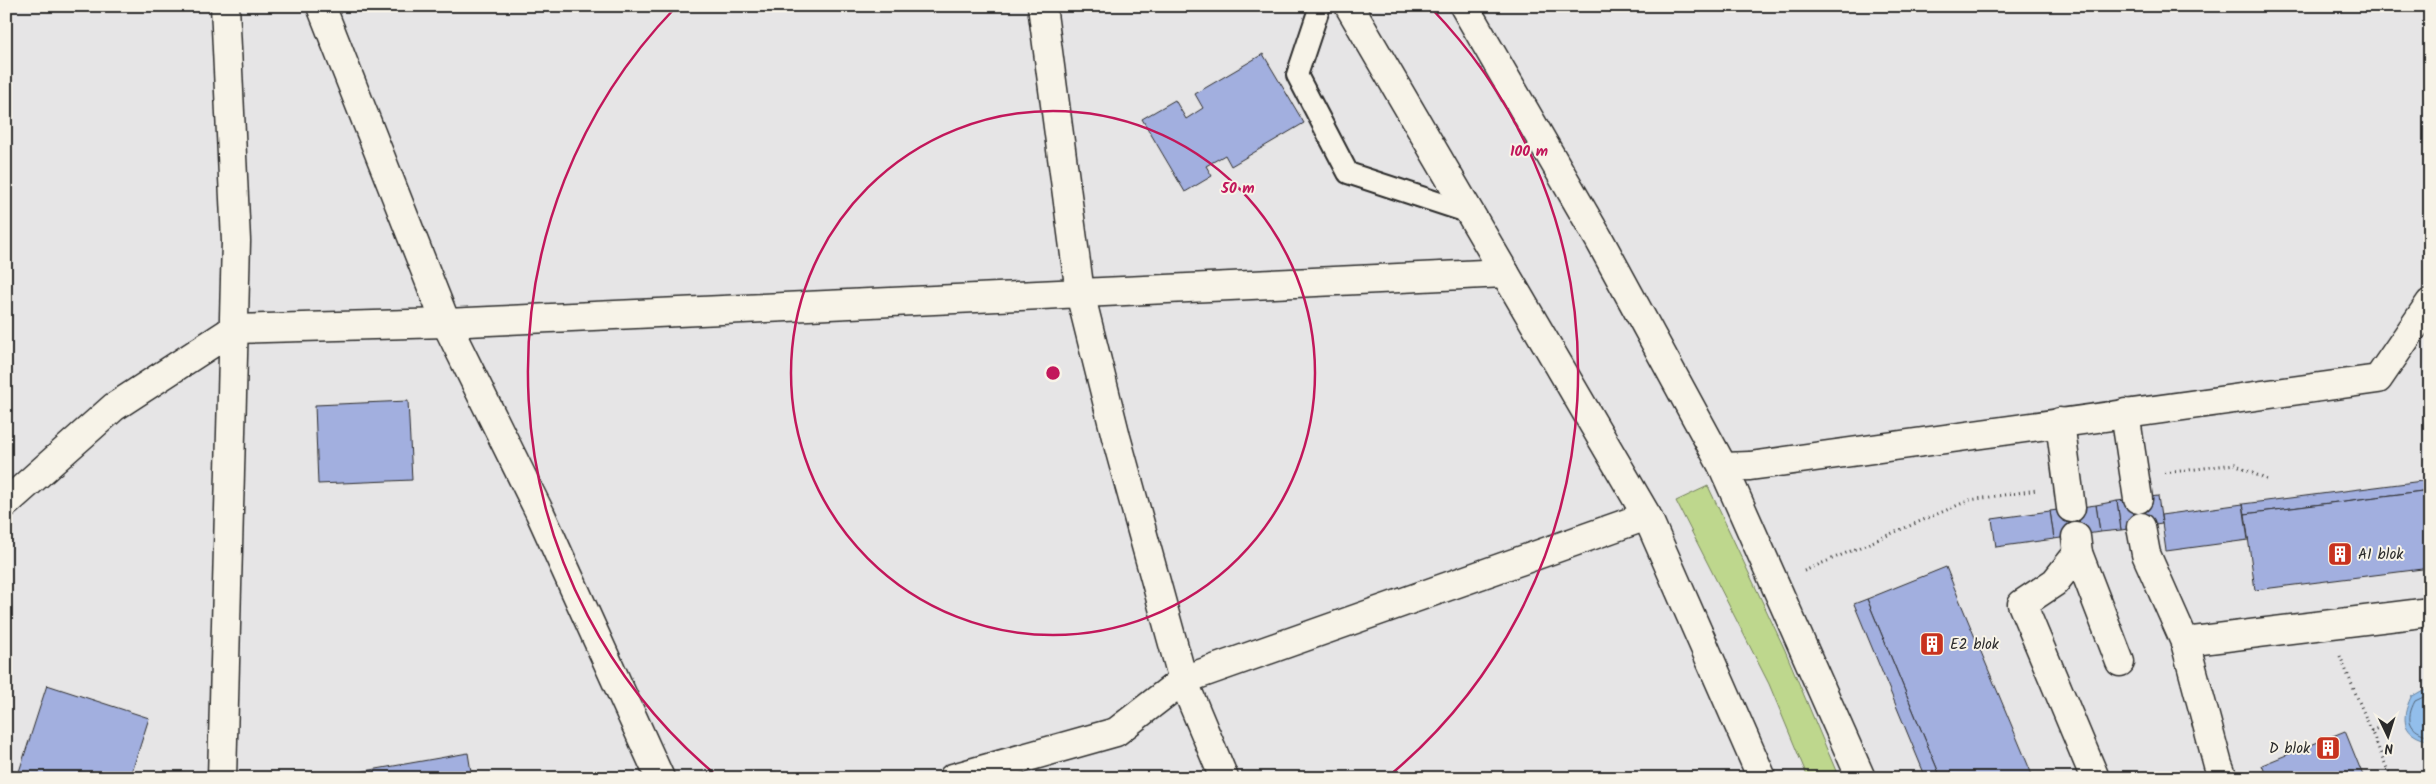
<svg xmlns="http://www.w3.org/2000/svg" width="2436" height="784" viewBox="0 0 2436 784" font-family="Kalam,sans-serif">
	<rect width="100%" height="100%" fill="#e6e5e6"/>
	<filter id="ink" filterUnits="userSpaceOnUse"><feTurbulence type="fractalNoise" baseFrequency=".02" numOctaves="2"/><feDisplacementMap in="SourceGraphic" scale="10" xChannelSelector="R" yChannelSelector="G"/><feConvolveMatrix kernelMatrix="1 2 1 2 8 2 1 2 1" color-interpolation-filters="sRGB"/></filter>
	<g filter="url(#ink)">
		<!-- green -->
		<polygon fill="#bed78d" stroke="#74815c" points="1708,486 1784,648 1839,778 1808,778 1769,684 1676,501"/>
		<!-- water -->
		<path fill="#92beeb" stroke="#69839e" d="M2430 689V741C2403 735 2400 721 2411 697L2423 690Z"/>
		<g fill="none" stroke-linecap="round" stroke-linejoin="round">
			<!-- shore -->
			<path stroke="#546678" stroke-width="1" d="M2430 694 2415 701C2405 720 2409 731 2430 736"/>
		</g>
		<!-- building -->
		<g fill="#a2afdf" stroke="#2b2b2b">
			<polygon points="1263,54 1304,123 1231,166 1225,155 1206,166 1212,176 1185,192 1142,119 1175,100 1186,119 1203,108 1195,94"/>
			<polygon points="408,401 412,480 318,484 315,405"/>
			<polygon points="2430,480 2430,490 2245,514 2243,504"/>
			<polygon points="2430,490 2430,568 2255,590 2245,514"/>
			<polygon points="2158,496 2162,524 2121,530 2117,501"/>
			<polygon points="2117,501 2121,530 2100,532 2096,505"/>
			<polygon points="2243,504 2248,540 2166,551 2161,515"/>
			<polygon points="2096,505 2100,532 2054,539 2050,511"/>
			<polygon points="2050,511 2054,539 1996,547 1992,519"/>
			<polygon points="1946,567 1954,587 2033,777 1941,778 1867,599"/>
			<polygon points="1867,599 1941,778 1926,778 1854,604"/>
			<polygon points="47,685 149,718 130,778 17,778"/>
			<polygon points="2345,731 2364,778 2267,778 2262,765"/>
			<polygon points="468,753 472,778 325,778"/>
		</g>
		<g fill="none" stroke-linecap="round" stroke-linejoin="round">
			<defs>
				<polyline id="service" points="1320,6 1297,75 1348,173 1470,213"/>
				<g id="minor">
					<polyline points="321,6 446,323 540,513 660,778"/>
					<polyline points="1042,6 1080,293 1116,437 1183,680 1224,778"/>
					<polyline points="2125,413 2138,499"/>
					<polyline points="2060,422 2071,508"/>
					<polyline points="1723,467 1750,466 2378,379 2430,303"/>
					<polyline points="6,503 114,407 234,329 446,323 1505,273"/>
					<polyline points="2141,527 2146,554 2185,642 2218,765 2223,778"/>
					<polyline points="2076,537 2078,553 2120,662"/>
					<polyline points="2078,553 2055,582 2022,604 2095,778"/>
					<polyline points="2185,642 2430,612"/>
					<polyline points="222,778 236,241 225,6"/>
					<polyline points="953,778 1116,732 1183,680 1647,516"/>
				</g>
				<g id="primary">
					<polyline points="1349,6 1647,516 1762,778"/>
					<polyline points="1464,6 1600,241 1723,467 1861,778"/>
				</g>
			</defs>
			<!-- service casing -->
			<use href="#service" stroke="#2b2b2b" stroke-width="24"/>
			<!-- minor casing -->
			<use href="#minor" stroke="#2b2b2b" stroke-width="31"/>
			<!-- primary casing -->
			<use href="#primary" stroke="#2b2b2b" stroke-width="31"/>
			<!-- path -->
			<g stroke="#2b2b2b" stroke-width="3" stroke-dasharray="1 4" stroke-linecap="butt">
				<polyline points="2165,473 2235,464 2269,481"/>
				<polyline points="1804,571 1970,500 2037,490"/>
				<polyline points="2340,656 2391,778"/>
				<polyline points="2371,731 2390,723"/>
			</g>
			<!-- service -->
			<use href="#service" stroke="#f7f3e8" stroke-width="20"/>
			<!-- minor -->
			<use href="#minor" stroke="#f7f3e8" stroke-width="28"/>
			<!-- primary -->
			<use href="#primary" stroke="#f7f3e8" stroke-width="28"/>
		</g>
	</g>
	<!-- distance rings -->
	<g fill="none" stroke="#c2185b" stroke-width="2.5">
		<circle cx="1053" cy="373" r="262"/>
		<path d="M716 775A525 525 0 0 1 675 8M1431 8A525 525 0 0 1 1390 775"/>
	</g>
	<!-- icons -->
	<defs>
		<symbol id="building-square" viewBox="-11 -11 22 22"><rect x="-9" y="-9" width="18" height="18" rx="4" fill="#c8321e" stroke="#f7f3e8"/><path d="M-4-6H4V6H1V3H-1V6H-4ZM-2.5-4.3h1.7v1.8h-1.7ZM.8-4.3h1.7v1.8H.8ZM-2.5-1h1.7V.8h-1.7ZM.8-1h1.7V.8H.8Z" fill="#fff"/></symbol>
	</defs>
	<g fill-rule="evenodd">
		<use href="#building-square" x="2326" y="540" width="28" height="28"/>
		<use href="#building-square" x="1918" y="630" width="28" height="28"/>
		<use href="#building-square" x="2314" y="734" width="28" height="28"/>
	</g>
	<g text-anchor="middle" stroke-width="4" stroke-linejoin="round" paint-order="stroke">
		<!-- poi labels -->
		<g font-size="15" fill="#2b2b2b" stroke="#f7f3e8" text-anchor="start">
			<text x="2358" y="559">A1 blok</text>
			<text x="1950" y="649">E2 blok</text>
			<text x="2310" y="753" text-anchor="end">D blok</text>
		</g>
	</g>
	<circle cx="1053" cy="373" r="8" fill="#c2185b" stroke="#f7f3e8" stroke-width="2.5"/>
	<g font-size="15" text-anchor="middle" font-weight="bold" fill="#c2185b" stroke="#f7f3e8" stroke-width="4" stroke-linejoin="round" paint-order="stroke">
		<text x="1529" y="156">100 m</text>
		<text x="1238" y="193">50 m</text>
	</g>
	<!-- margin -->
	<rect width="2436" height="784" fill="none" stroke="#f7f3e8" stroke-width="25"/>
	<rect x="12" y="12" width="2411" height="759" fill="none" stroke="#2b2b2b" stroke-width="2" filter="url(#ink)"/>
	<!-- north arrow -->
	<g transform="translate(2388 736) rotate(176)" stroke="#f7f3e8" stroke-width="4" paint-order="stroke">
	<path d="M0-4L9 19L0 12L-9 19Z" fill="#2b2b2b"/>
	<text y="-8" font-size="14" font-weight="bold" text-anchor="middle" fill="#2b2b2b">N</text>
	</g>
</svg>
